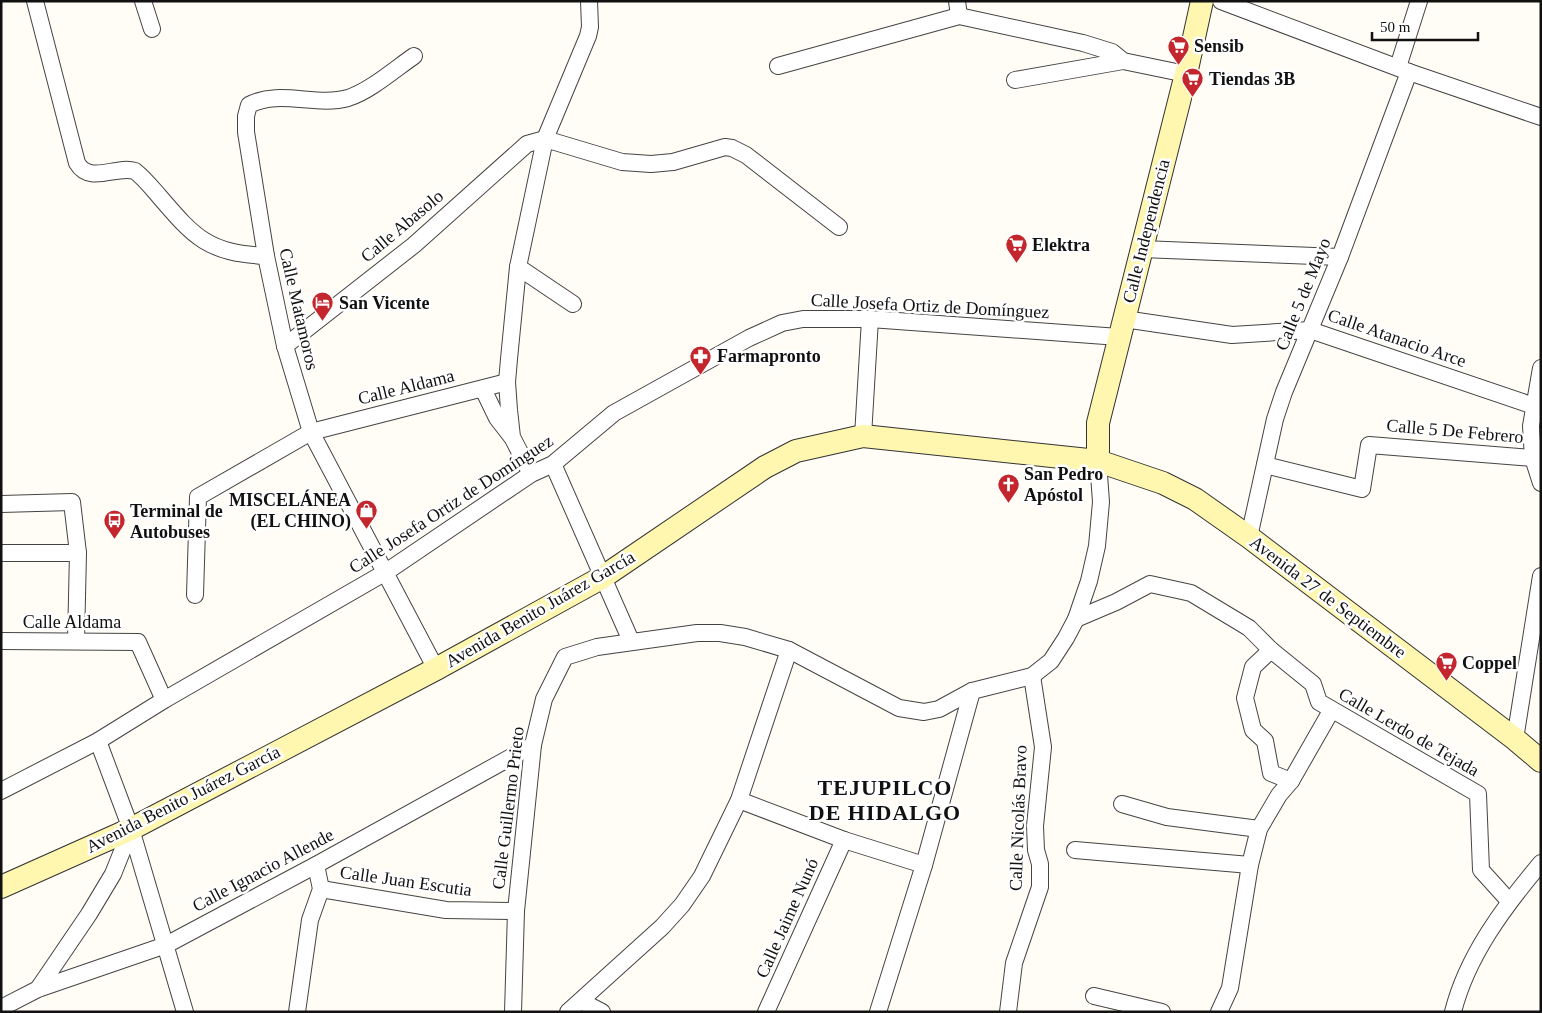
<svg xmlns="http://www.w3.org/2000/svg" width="1542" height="1013" viewBox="0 0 1542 1013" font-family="'Times New Roman',serif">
	<rect width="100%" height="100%" fill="#fffdf5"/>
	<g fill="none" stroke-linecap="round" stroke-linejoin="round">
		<defs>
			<g id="street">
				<path d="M35 1 77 163C90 185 116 165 135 171 144 178 152 188 159 196 195 238 208 253 266 256"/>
				<polyline points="143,1 152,29"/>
				<polyline points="957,1 959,16"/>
				<polyline points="1221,1 1409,72 1541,117"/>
				<path d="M414 56C395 69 370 91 348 98 316 107 279 89 249 105L246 116V132L266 256 285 346 311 432 436 669"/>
				<polyline points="778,66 959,16 1083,43 1112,52 1123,61 1186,74"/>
				<polyline points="1398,67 1419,1"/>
				<polyline points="1015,80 1123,61"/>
				<polyline points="1142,249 1340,257"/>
				<polyline points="518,267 573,304"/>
				<polyline points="1124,319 1232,335 1310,330 1534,406"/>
				<polyline points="285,346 414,245 527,144 545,139 622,162 651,164 673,162 725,147 732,148 746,155 839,227"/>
				<polyline points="1541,368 1531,426 1533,458 1541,483"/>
				<polyline points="483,389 497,418 511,436"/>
				<polyline points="863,436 870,319"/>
				<polyline points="553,464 631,641"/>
				<polyline points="1265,465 1362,489 1369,445 1533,458"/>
				<polyline points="531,474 512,437 509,410 507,382 509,359 518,267 545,139 588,36 590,27 589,1"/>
				<polyline points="1,504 72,502 78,553 76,641"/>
				<polyline points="1249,537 1275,419 1284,392 1340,257 1409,72"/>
				<polyline points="1,553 78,553"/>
				<polyline points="195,595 198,497 311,432 507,382"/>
				<polyline points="1076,619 1116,602 1150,584 1191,593 1249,628 1271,650 1313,684 1319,702 1478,794 1481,870 1509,901"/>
				<polyline points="1,641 138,642 164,700"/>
				<polyline points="1271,650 1253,667 1245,698 1253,730 1265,741 1271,773 1291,781"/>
				<polyline points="1515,739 1541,576"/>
				<polyline points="98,741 131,829 185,1012"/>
				<polyline points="1,791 98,741 164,700 386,572 531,474 553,464 614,413 749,338 782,323 803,319 870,319 1119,337"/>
				<polyline points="739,800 844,840 924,865"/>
				<polyline points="1122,804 1167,817 1259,829"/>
				<polyline points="1075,850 1250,865"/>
				<polyline points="321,889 446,910 516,911"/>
				<polyline points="38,989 89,914 113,874 131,829"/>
				<polyline points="1094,996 1162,1012"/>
				<polyline points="581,1001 602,1012"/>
				<polyline points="1,1008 38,989 166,945 316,865 533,745"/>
				<polyline points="297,1012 310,920 321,889 316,865"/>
				<polyline points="513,1012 516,911 533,745 544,699 565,657 597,647 697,633 720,633 745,637 789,650 899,708 924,712 939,709 972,691 1032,676 1051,661 1066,638 1076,619 1089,581 1097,546 1101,502 1098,461"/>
				<polyline points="568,1012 662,927 682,905 702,876 739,800 789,650"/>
				<polyline points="766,1012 844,840"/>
				<polyline points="878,1012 924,865 972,691"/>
				<polyline points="1008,1012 1014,963 1040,887 1040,864 1036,850 1035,826 1043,747 1032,676"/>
				<polyline points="1219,1012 1230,988 1250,865 1259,829 1279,795 1291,781 1331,711"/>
				<path d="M1453 1012C1467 956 1504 907 1541 863"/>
			</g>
			<g id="secondary">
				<polyline points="1098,461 1098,423 1186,74 1202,1"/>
				<polyline points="1,887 131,829 436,669 603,577 765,467 796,451 863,436 1098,461 1163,483 1195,499 1249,537 1515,739 1541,761"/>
			</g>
		</defs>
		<!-- street casing -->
		<use href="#street" stroke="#444" stroke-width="18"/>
		<!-- secondary casing -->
		<use href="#secondary" stroke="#333" stroke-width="24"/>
		<!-- street -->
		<use href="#street" stroke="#fff" stroke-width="16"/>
		<!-- secondary -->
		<use href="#secondary" stroke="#fff6b0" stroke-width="22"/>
	</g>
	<!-- icons -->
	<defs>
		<symbol id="supermarket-pin" viewBox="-11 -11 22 30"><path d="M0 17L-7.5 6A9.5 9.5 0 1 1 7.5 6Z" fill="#c4262e" stroke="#fff"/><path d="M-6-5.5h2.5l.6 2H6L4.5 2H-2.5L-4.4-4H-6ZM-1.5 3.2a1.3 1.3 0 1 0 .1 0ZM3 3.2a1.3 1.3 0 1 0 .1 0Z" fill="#fff"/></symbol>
		<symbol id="hotel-pin" viewBox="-11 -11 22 30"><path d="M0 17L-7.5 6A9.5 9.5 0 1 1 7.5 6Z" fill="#c4262e" stroke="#fff"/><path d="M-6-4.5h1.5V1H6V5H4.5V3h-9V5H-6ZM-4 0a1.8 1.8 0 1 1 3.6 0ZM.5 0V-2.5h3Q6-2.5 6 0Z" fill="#fff"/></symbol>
		<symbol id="pharmacy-pin" viewBox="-11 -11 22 30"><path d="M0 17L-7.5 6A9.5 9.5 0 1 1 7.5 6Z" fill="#c4262e" stroke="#fff"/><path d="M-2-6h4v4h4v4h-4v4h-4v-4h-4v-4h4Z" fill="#fff"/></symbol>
		<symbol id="church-pin" viewBox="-11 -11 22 30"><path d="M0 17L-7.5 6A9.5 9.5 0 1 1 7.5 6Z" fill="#c4262e" stroke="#fff"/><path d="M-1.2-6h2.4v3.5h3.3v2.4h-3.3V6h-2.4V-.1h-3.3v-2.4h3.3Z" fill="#fff"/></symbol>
		<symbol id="shop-pin" viewBox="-11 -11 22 30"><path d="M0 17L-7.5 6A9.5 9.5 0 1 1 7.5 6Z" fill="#c4262e" stroke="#fff"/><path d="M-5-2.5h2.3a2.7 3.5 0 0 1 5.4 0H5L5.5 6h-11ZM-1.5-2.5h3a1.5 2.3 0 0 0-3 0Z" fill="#fff"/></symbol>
		<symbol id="bus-pin" viewBox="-11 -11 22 30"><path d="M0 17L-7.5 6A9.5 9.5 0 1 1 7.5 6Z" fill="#c4262e" stroke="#fff"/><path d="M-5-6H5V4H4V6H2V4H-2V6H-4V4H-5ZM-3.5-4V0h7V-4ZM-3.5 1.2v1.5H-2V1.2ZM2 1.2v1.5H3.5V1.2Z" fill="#fff"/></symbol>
	</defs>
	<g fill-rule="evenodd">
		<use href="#supermarket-pin" x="1166" y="34" width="25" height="34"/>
		<use href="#supermarket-pin" x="1180" y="66" width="25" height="34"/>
		<use href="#supermarket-pin" x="1004" y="232" width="25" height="34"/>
		<use href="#hotel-pin" x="310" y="290" width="25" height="34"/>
		<use href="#pharmacy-pin" x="688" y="344" width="25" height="34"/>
		<use href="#church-pin" x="996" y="472" width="25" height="34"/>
		<use href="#shop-pin" x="354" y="498" width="25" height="34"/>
		<use href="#bus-pin" x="102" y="508" width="25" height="34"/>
		<use href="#supermarket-pin" x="1434" y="650" width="25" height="34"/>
	</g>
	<g text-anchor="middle" stroke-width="5" stroke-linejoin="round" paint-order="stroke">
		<!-- poi labels -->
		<g font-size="18" font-weight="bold" fill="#111" stroke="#fff" text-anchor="start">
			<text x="1194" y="52">Sensib</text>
			<text x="1209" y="85">Tiendas 3B</text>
			<text x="1032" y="251">Elektra</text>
			<text x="339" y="309">San Vicente</text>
			<text x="717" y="362">Farmapronto</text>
			<text x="1024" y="480">San Pedro<tspan x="1024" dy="21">Apóstol</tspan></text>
			<text x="351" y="506" text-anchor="end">MISCELÁNEA<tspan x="351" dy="21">(EL CHINO)</tspan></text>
			<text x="130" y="517">Terminal de<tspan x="130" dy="21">Autobuses</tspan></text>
			<text x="1462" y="669">Coppel</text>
		</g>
		<!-- street labels -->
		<g font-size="18" fill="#111" stroke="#fff">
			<text transform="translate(402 226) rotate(-40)" y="6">Calle Abasolo</text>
			<text transform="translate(1146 231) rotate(-76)" y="6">Calle Independencia</text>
			<text transform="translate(1303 294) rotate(-68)" y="6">Calle 5 de Mayo</text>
			<text transform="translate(930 306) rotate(3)" y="6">Calle Josefa Ortiz de Domínguez</text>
			<text transform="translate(299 309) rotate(77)" y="6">Calle Matamoros</text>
			<text transform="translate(1397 338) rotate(19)" y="6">Calle Atanacio Arce</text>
			<text transform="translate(406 387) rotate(-14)" y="6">Calle Aldama</text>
			<text transform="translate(1455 431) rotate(5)" y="6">Calle 5 De Febrero</text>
			<text transform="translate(451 504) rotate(-33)" y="6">Calle Josefa Ortiz de Domínguez</text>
			<text transform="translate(1328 597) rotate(37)" y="6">Avenida 27 de Septiembre</text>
			<text transform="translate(540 609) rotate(-30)" y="6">Avenida Benito Juárez García</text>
			<text x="72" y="628">Calle Aldama</text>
			<text transform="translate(1409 732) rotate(30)" y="6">Calle Lerdo de Tejada</text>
			<text transform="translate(183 799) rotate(-27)" y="6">Avenida Benito Juárez García</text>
			<text transform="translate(508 808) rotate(-83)" y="6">Calle Guillermo Prieto</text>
			<text transform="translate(1018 818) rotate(-88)" y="6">Calle Nicolás Bravo</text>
			<text transform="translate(263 870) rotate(-28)" y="6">Calle Ignacio Allende</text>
			<text transform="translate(406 881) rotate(8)" y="6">Calle Juan Escutia</text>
			<text transform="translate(787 918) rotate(-66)" y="6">Calle Jaime Nunó</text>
		</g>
		<!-- district labels -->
		<g font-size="22" font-weight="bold" letter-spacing="1" fill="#111" stroke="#fff">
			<text x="885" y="795">TEJUPILCO<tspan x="885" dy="25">DE HIDALGO</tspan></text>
		</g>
	</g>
	<!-- border -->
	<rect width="1542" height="1013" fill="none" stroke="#111111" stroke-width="5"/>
	<!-- scale -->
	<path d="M1372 32v8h106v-8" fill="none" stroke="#111111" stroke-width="2.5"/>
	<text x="1380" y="32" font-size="15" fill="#111111" stroke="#ffffff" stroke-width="4" paint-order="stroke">50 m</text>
</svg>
